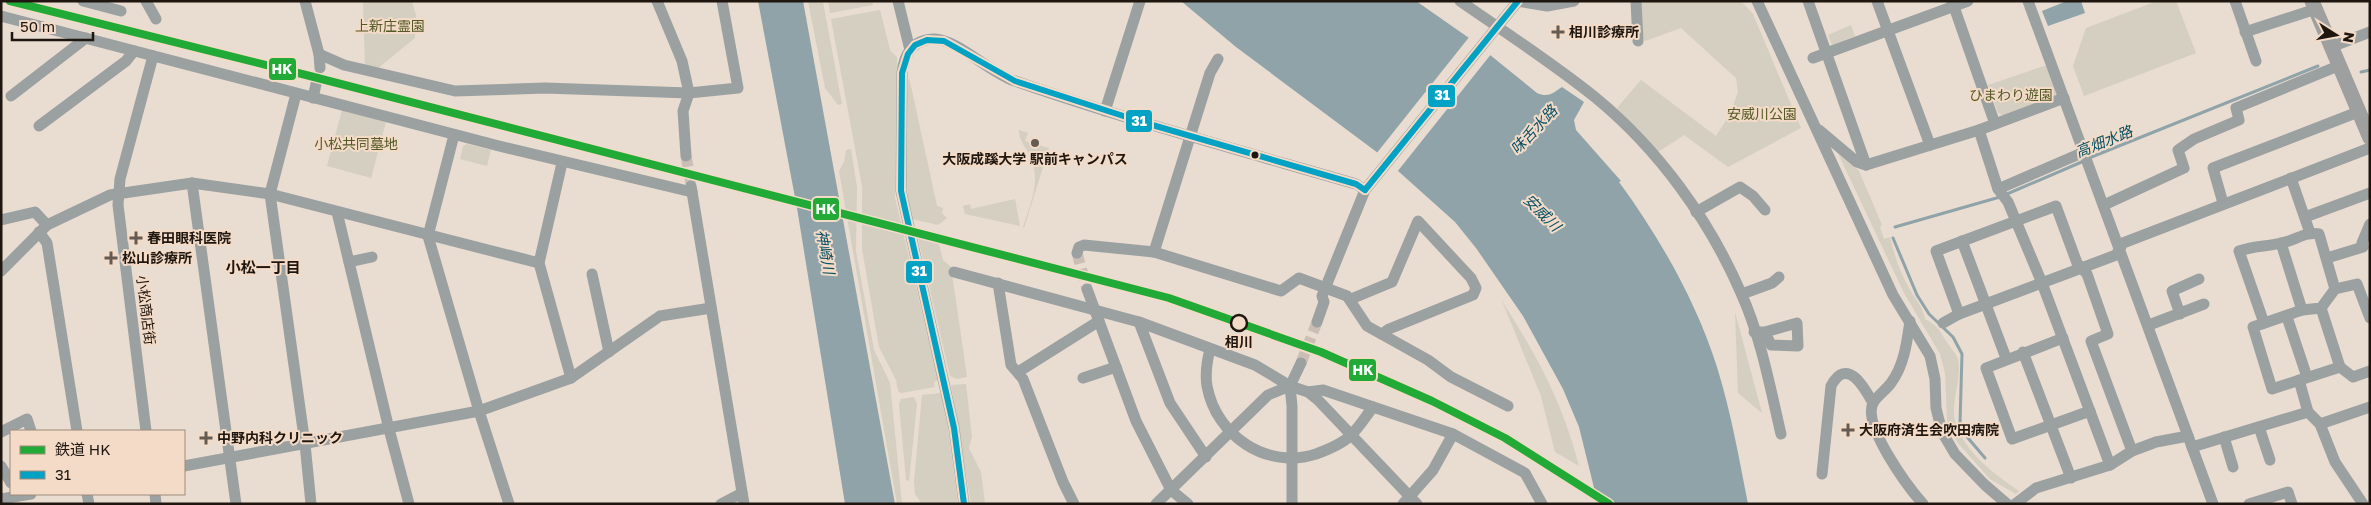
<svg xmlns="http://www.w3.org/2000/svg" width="2371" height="505" viewBox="0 0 2371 505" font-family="'Golos Text','Noto Sans JP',sans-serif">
	<rect width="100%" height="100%" fill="#e9dcd1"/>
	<!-- green -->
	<g fill="#d4cfc0">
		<polygon points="363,1 412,1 416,15 415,38 378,68 365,66"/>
		<polygon points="808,1 823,2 842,104 838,105 825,88"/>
		<polygon points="828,1 872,1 873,5 830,13"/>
		<polygon points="1639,1 1741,1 1753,14 1801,128 1728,167 1684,135 1658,152 1617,108 1641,80 1716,136 1730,114 1738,92 1736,78 1681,28 1645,41 1641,36"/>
		<polygon points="2157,1 2176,1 2196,53 2084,96 2073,66 2086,28"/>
		<polygon points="880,10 890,50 897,57 895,198 938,380 934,382 935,387 901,393 898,391 896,380 879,347 862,249 862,186 831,19"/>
		<polygon points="1851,25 1855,36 1832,45 1828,35"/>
		<polygon points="2047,65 2057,89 2055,97 2004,116 1998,113 1988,85"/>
		<path d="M909 77 937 206 943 208 942 213 947 218 938 225 912 219C902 174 903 123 909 77Z"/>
		<polygon points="342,110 386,122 371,178 327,166"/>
		<path d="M1019 130 1028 133 1025 141 1049 148 1024 228 1023 227C1030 205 1041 182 1031 158 1027 148 1019 142 1019 130Z"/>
		<polygon points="467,144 491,150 487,166 460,159 463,146"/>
		<polygon points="851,149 857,187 856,251 874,350 890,383 902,504 897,504 839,171 844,162 846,150"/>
		<path d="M1837 151 1859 171 1882 225 1880 227 1884 239 1890 237C1894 255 1900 272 1909 288 1915 299 1923 307 1925 319 1936 324 1940 331 1946 341 1949 346 1954 351 1957 357 1964 374 1950 401 1955 421 1964 452 1994 474 2019 491L2016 494 1990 479 1958 443 1951 432 1947 421 1945 373 1940 354 1904 293Z"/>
		<polygon points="1015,199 1020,226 965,214 963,206 970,204 971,209"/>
		<polygon points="918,238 939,244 943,260 951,267 967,377 957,379 950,376"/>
		<path d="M1502 301C1538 358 1562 401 1579 466L1555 452 1541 396Z"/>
		<polygon points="1735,312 1762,413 1738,393"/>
		<polygon points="966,384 972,437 969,448 981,472 985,504 971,504 951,385"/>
		<polygon points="941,393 948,428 958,504 922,504 915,494 914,481 922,395"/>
		<polygon points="914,397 917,404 909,481 906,480 899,404 901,399"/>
	</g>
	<!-- water -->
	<g fill="#8fa3a9">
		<polygon points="758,1 803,1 895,504 845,504 797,208"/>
		<path d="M1181 1H1416L1469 38 1537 93C1548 98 1553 93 1562 87L1584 102 1574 120 1576 130 1621 181 1619 182C1660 238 1696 301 1717 367 1731 412 1739 458 1748 504H1598L1579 427 1563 389 1523 316 1476 248 1455 222 1378 153 1236 47Z"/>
		<polygon points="2067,1 2081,1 2085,13 2048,26 2042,11"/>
	</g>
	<!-- pier -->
	<polygon fill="#e9dcd1" points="1470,36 1492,53 1397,172 1376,154"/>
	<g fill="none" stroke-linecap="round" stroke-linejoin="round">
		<!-- stream -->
		<g stroke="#8fa3a9" stroke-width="3">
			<polyline points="2361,72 2370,70"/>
			<polyline points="2089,158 2318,66"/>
			<polyline points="1895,227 2000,197 2084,161"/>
			<polyline points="1893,238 1917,295 1929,314 1953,337 1962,354 1960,423 1968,438 1985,458"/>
		</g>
		<!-- minor-tunnel -->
		<g stroke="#cbbeb4" stroke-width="11" stroke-dasharray="11 5.5" stroke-linecap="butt">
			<polyline points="686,156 691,184"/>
			<polyline points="1077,253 1087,289"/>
			<polyline points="1301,363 1317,322"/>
		</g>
		<!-- minor -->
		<g stroke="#9ba0a1" stroke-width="11">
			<polyline points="83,1 121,11"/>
			<polyline points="146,1 156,19"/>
			<polyline points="305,1 319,54 344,65 455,91 545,88 689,93 738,88 722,1"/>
			<polyline points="657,1 682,61 689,93 683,111 686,156"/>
			<polyline points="898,1 910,50"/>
			<path d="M1460 1C1506 33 1553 63 1596 98 1658 149 1709 219 1741 293 1761 337 1770 387 1781 434"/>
			<polyline points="1517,1 1547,6 1574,1"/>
			<polyline points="1636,1 1638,41"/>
			<polyline points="1757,1 1893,295 1930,356 1935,379 1936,408 1942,432 1955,454 1985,485 2007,504"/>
			<polyline points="1808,1 1866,165"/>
			<polyline points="1877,1 1930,145"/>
			<polyline points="1952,1 1995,124"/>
			<polyline points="2028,1 2213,504"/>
			<polyline points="2235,1 2256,61"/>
			<polyline points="1,16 499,146 692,192"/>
			<polyline points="2245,32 2316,9"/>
			<polyline points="2331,47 2370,32"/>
			<polyline points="319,54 320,68"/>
			<polyline points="1813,58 1968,1"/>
			<polyline points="296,94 270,194 305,444 311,504"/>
			<polyline points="11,96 86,38"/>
			<polyline points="313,98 316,84"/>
			<polyline points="1105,111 1140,1"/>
			<polyline points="39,126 126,61 134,51"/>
			<polyline points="1819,130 1857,162 1866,165 1979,130 2064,98"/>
			<polyline points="1979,130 1998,189 2008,202 2042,283 2110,465"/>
			<polyline points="454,135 428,236 479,411 509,504"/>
			<polyline points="562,163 539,263 571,378"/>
			<polyline points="2291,178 2310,233"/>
			<polyline points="192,183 236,504"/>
			<polyline points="691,186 744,504"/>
			<polyline points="1998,189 2084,152"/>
			<polyline points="2223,203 2213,168 2358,112"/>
			<polyline points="2104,205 2184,168 2178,150 2194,139 2239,120 2236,108 2338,66"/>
			<polyline points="337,212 389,429 409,504"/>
			<polyline points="1696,212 1740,187 1753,196 1765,210"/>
			<polyline points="2305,217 2370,193"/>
			<polyline points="1,220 35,212 47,225"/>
			<polyline points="39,232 47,243 77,431"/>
			<polyline points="1962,241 2006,358"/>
			<polyline points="2281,243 2302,310"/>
			<polyline points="1154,252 1210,73 1218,59"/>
			<polyline points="1077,253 1079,247 1084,245 1154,252 1281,291 1299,278 1347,296 1367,326 1428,360 1451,377 1508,406"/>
			<polyline points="2327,258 2363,247 2362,243 2370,224"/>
			<polyline points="349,262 372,257"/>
			<polyline points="1,271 47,225 110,195 192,183 270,194 539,263"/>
			<polyline points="954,272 1139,322 1255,365 1290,386 1308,392 1318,400 1417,504"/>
			<polyline points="592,274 609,352"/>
			<polyline points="998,283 1011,365 1023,379 1063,482 1074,504"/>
			<polyline points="1087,289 1136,421 1171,490 1188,504"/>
			<polyline points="1742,294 1772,283 1779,277"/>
			<polyline points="1351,299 1392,282 1418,221 1471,278 1476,288 1473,295 1389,329 1382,334"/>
			<polyline points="2321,308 2340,367"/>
			<polyline points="1959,314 1936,251 2056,206 2077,263 2087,274 2108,334 2091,341 2132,451"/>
			<polyline points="2180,314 2172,291 2199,279"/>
			<polyline points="2287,317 2307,377"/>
			<polyline points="2370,318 2357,284 2335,289 2321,308 2302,310 2253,327 2272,389 2340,367 2353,377 2370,371"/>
			<path d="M1910 321C1907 342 1904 366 1891 383 1886 390 1877 396 1873 403 1862 425 1908 487 1923 504"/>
			<polyline points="1139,322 1170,403 1206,457"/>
			<polyline points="1317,322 1324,302 1322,296 1365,190 1518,1"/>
			<polyline points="1943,323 1959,314 2116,255 2123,243 2370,148"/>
			<path d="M2264 323 2239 251C2256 245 2265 247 2281 243 2295 241 2305 231 2319 234L2335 289"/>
			<polyline points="2149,325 2204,304"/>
			<polyline points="1754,332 1765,332 1797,323 1798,346 1771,345 1765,332"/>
			<polyline points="2063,338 1986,368 2012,439 2090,411"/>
			<path d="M1210 349C1207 361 1205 374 1207 386 1216 436 1267 470 1316 454 1327 450 1344 443 1352 434 1360 426 1366 416 1373 407"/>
			<polyline points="2023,352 2071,478"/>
			<polyline points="1018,372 1099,321"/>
			<polyline points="1083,378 1116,367"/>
			<polyline points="2299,380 2308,412"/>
			<polyline points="1290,386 1292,406 1292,504"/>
			<polyline points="1308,392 1323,390 1453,434 1525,473 1542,504"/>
			<polyline points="2320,424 2370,407"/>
			<polyline points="2259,427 2270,460"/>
			<polyline points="146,431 118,205 120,179 153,56"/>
			<polyline points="1,432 27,419 31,431"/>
			<polyline points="2224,437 2233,467"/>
			<polyline points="2192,447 2308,412 2320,424 2335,462 2363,504"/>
			<polyline points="1,466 11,483"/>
			<polyline points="184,466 479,411 571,378 660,316 711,308"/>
			<path d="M1822 474 1831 386C1847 356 1864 387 1873 403"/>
			<polyline points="87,494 89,504"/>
			<polyline points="155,494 156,504"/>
			<polyline points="1,499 31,494"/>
			<polyline points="721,504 742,493"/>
			<path d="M964 504 954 428 901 191 902 73C904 54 913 39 935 39 958 40 990 73 1015 81 1127 120 1242 151 1356 184L1365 190"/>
			<polyline points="1156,504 1268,395 1290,386 1301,363"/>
			<polyline points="1403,504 1433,470 1453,434"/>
			<polyline points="2015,504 2036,488 2110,465 2132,451 2156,442 2188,436"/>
			<polyline points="2249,504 2288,492 2292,504"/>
		</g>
		<!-- major -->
		<polyline stroke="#9ea09f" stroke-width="15" points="2312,1 2370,138"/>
		<defs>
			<g id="bus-1">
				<polyline points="1365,190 1518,1"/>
				<polyline points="964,504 954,428 901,191 902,73 908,54 915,45 927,40 944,41 1015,81 1142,122 1356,184 1365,190"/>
			</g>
		</defs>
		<!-- bus-1 casing -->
		<use href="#bus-1" stroke="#f3dbc7" stroke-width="10"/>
		<!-- bus-1 -->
		<use href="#bus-1" stroke="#02a2c4" stroke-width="6"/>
		<defs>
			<polyline id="rail-1" points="10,1 306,75 1169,298 1321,352 1432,401 1505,438 1609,504"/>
		</defs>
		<!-- rail-1 casing -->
		<use href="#rail-1" stroke="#f3dbc7" stroke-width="11"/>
		<!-- rail-1 -->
		<use href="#rail-1" stroke="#21ab36" stroke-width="8"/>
	</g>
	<!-- markers -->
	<g fill="#655b53" stroke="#f3dbc7" stroke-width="2">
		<path d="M1555.5 24.5h5v5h5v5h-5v5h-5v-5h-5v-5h5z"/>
		<circle cx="1035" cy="143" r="5"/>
		<path d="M133.5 230.5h5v5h5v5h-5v5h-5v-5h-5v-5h5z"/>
		<path d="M108.5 250.5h5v5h5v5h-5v5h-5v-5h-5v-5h5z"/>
		<path d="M1845.5 422.5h5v5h5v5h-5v5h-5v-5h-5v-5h5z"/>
		<path d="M203.5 430.5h5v5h5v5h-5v5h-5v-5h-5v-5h5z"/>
	</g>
	<circle fill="#1e160f" stroke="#f3dbc7" stroke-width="2" cx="1255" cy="155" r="4.5"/>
	<circle fill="#f3dbc7" stroke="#1e160f" stroke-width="2.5" cx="1239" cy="323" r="8"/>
	<g text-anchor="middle" stroke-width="4" stroke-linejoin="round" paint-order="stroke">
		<!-- park labels -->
		<g font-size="14" fill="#545926" stroke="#f3dbc7">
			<text x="390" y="31">上新庄霊園</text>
			<text x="2011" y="100">ひまわり遊園</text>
			<text x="1762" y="119">安威川公園</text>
			<text x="356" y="149">小松共同墓地</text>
		</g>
		<!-- poi labels -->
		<g font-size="14" font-weight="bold" fill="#1e160f" stroke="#f3dbc7" text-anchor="start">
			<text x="1569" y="37">相川診療所</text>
			<text x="1035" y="164" text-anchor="middle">大阪成蹊大学 駅前キャンパス</text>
			<text x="147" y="243">春田眼科医院</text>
			<text x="122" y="263">松山診療所</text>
			<text x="1859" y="435">大阪府済生会吹田病院</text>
			<text x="217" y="443">中野内科クリニック</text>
		</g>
		<!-- street labels -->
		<g font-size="14" fill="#1e160f" stroke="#f3dbc7">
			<text transform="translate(146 310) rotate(83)" y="5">小松商店街</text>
		</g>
		<!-- stop labels -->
		<g font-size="14" font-weight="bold" fill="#1e160f" stroke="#f3dbc7">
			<text x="1239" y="347">相川</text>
		</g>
		<!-- water labels -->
		<g font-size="15" font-style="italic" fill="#054f65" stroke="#f3dbc7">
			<text transform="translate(1534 130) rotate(-47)" y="5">味舌水路</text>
			<text transform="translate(2104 142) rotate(-22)" y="5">高畑水路</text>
			<text transform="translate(1542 213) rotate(45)" y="5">安威川</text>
			<text transform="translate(825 252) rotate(80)" y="5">神崎川</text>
		</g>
		<!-- neighbourhood labels -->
		<g font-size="15" font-weight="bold" fill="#1e160f" stroke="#f3dbc7">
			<text x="263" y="273">小松一丁目</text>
		</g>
	</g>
	<g stroke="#f3dbc7" stroke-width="2">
		<rect x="268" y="57" width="29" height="24" rx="5" fill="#21ab36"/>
		<rect x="1427" y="84" width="29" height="24" rx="5" fill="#02a2c4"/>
		<rect x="1125" y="109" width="28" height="24" rx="5" fill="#02a2c4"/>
		<rect x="812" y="197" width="28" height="24" rx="5" fill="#21ab36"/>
		<rect x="905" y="260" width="28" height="24" rx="5" fill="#02a2c4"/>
		<rect x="1348" y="358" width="29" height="24" rx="5" fill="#21ab36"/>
	</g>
	<g font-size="14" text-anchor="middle" font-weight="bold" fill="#fff">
		<text x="282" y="74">HK</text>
		<text x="1442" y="100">31</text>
		<text x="1139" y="126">31</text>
		<text x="826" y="214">HK</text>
		<text x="919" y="276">31</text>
		<text x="1363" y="375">HK</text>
	</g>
	<!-- border -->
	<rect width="2371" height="505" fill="none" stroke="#1e160f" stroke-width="5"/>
	<!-- legend -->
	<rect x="10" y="430" width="175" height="65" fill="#f3dbc7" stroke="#9e8c7d"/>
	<rect x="20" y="446" width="25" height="8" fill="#21ab36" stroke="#9e8c7d"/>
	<text x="55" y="455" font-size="15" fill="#1e160f">鉄道 HK</text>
	<rect x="20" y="471" width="25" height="8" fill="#02a2c4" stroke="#9e8c7d"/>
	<text x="55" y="480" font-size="15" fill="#1e160f">31</text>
	<!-- north arrow -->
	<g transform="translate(2336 35) rotate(101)" stroke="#f3dbc7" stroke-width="4" paint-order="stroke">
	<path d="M0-4L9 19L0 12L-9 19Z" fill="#1e160f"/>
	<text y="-8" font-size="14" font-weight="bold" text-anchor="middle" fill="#1e160f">N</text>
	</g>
	<!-- scale -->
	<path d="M12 32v8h81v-8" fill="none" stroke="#1e160f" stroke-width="2.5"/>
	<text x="20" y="32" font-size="15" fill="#1e160f" stroke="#f3dbc7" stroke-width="4" paint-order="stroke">50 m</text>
</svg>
